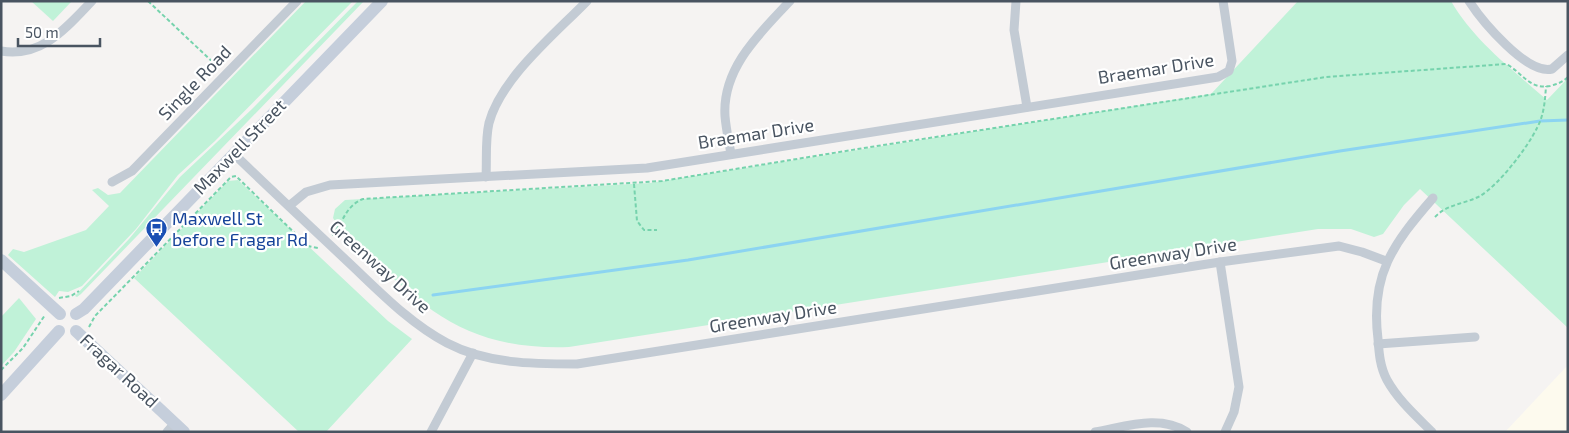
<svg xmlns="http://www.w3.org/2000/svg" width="1569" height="433" viewBox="0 0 1569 433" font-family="'Exo 2',sans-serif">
	<rect width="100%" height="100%" fill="#f5f3f2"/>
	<!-- commercial -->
	<polygon fill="#fdfaee" points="1568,365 1568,432 1505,432"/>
	<!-- green -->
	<g fill="#c0f2d8">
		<polygon points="31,1 72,1 53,21"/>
		<polygon points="306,1 353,1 215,141 178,175 136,229 82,286 68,292 59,291 55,297 8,255 13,249 24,252 86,230 109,206 92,190 98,188 108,195 120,193"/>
		<polygon points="358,1 364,1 81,294 77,297 75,296 129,239 180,177 252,109"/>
		<path d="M1298 1H1451C1474 41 1513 70 1547 100L1568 78V328L1420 189 1404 205 1383 234 1374 237 1351 229H1318L569 347C454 351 413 297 337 224L333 218 335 209 345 200 650 183 1211 94Z"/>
		<polygon points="238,180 388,321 412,339 326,432 299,432 134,278 228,181"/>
		<polygon points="19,298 36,319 14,352 1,366 1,317"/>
	</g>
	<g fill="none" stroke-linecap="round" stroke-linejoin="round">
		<!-- stream -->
		<polyline stroke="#8cd4f1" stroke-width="3" points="433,295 688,260 1340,151 1540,121 1568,120"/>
		<!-- path -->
		<g stroke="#76d3ad" stroke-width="2" stroke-dasharray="4 2.5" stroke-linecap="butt">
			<polyline points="148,1 219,68"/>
			<polyline points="634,184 637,221 644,230 657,230"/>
			<path d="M1435 217C1447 204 1465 204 1480 196 1499 185 1527 148 1537 128 1544 115 1545 101 1546 86"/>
			<path d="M332 235C344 222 345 206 363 199L662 181 864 148 1326 77 1506 64C1522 72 1529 90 1550 86 1557 84 1563 82 1568 77"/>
			<polyline points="59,298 71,296 79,291"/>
			<polyline points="89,327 95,316 231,177 236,176 241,181 308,246 318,248"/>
			<polyline points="1,370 23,348 45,315"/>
		</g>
		<!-- street -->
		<g stroke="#c3cbd4" stroke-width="9">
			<polyline points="1016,1 1014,30 1027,107"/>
			<path d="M1469 1C1482 21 1527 75 1552 69L1568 55"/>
			<path d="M1 51C42 58 66 28 92 1"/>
			<path d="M233 153C271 190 309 225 347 261 378 290 409 323 447 343 487 364 533 364 577 364L1220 262 1339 246 1362 252 1386 261"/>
			<path d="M731 154C729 142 726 129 725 116 722 68 760 33 790 1"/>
			<path d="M486 177C487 159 485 140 489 123 501 78 555 34 587 1"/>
			<polyline points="112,182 132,171 297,1"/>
			<polyline points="289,206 306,192 330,185 647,168 1218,77 1229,71 1232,61 1223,1"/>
			<polyline points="1220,262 1239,387 1234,412 1225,432"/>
			<polyline points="1378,344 1475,337"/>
			<polyline points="167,432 175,423"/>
			<polyline points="431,432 473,353"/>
			<path d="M1095 432C1125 427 1159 414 1187 432"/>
			<path d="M1432 432C1416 416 1398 400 1387 380 1380 367 1379 353 1378 339 1370 275 1393 244 1433 198"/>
		</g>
		<!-- secondary -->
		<g stroke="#c5cedb" stroke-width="12">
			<polyline points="1,260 60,314"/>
			<polyline points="76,314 84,309 382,1"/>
			<polyline points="76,331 184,432"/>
			<polyline points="1,395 59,331"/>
		</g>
	</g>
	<!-- icons -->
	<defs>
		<symbol id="bus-pin" viewBox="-11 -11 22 30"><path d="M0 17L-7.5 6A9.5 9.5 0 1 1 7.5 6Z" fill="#1a4fb4" stroke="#fff"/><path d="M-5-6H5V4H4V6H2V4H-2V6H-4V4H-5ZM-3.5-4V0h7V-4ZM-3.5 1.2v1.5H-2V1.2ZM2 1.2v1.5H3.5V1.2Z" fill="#fff"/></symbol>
	</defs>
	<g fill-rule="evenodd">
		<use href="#bus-pin" x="144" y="216" width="25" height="34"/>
	</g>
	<g text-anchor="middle" stroke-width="4.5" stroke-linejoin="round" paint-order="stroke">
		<!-- street labels -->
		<g font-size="18" fill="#495461" stroke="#fff">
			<text transform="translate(1156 69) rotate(-9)" y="6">Braemar Drive</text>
			<text transform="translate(195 83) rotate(-46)" y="6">Single Road</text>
			<text transform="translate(756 134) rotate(-9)" y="6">Braemar Drive</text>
			<text transform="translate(240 147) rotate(-46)" y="6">Maxwell Street</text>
			<text transform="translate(1173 254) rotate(-9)" y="6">Greenway Drive</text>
			<text transform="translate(380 267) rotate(42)" y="6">Greenway Drive</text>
			<text transform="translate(773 317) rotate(-9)" y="6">Greenway Drive</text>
			<text transform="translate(119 371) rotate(43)" y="6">Fragar Road</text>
		</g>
		<!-- transit labels -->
		<g font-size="18" fill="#164399" stroke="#fff" text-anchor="start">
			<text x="172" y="225">Maxwell St<tspan x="172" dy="21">before Fragar Rd</tspan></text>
		</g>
	</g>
	<!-- border -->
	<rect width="1569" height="433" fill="none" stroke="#495461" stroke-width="5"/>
	<!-- scale -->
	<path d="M18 38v8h82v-8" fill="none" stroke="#495461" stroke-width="2.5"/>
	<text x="25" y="38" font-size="15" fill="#495461" stroke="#ffffff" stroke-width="4" paint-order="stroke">50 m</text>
</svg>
